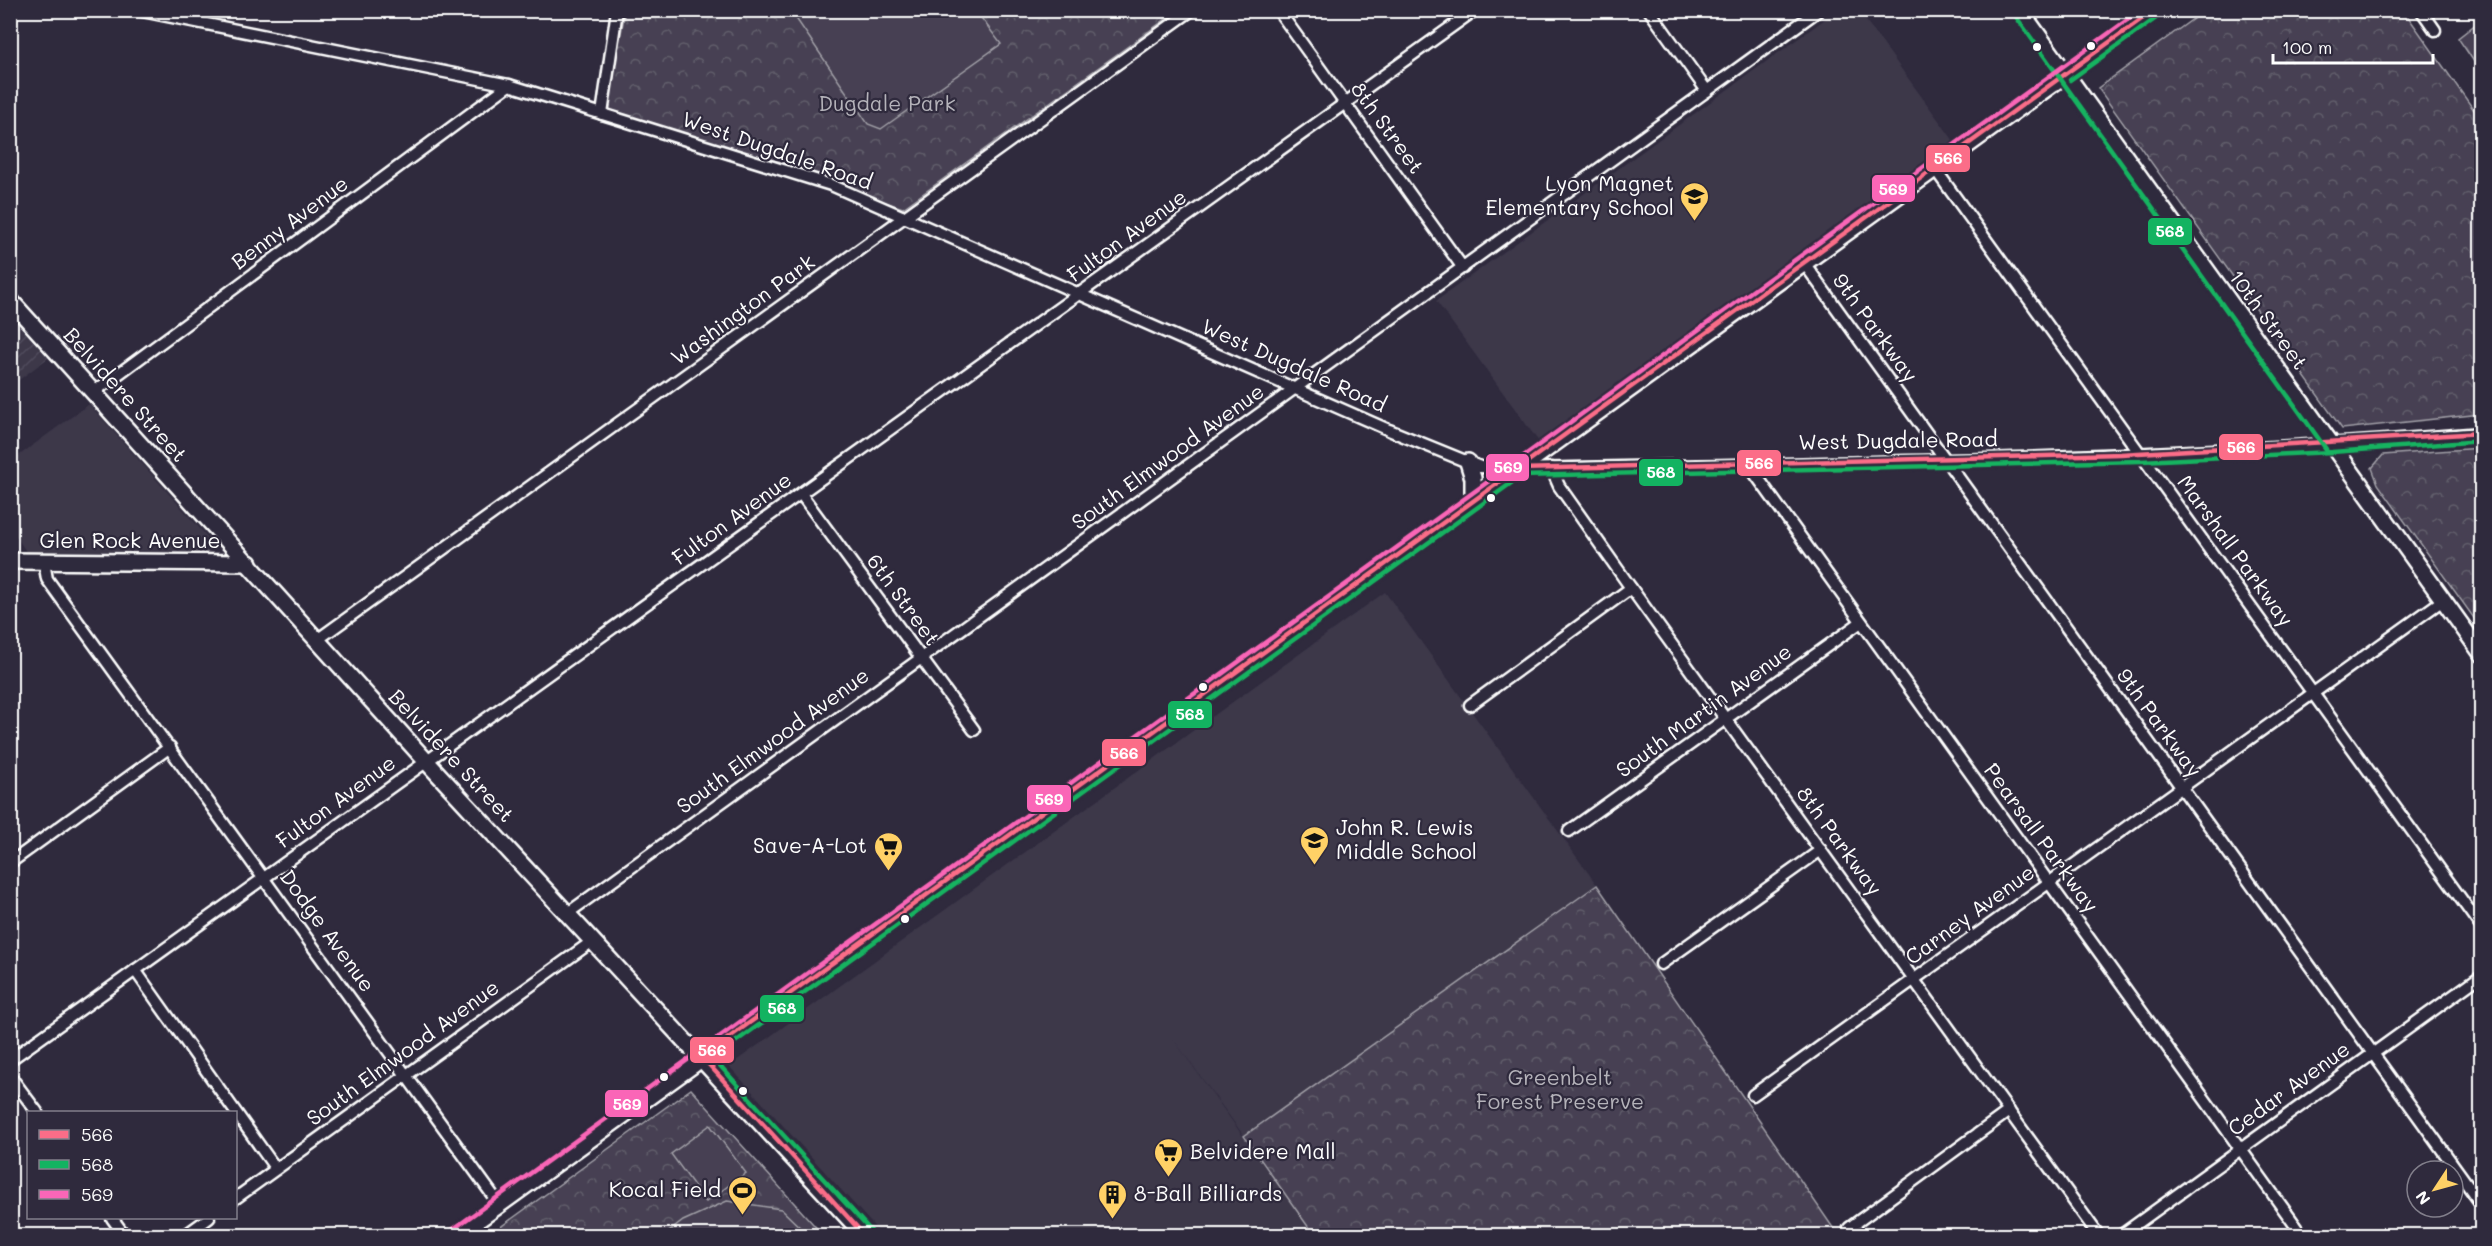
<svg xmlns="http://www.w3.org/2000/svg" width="2492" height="1246" viewBox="0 0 2492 1246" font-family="Mali,sans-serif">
	<defs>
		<pattern id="industrial-furrows" width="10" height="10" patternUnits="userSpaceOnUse" patternTransform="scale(1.5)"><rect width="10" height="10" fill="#3c3749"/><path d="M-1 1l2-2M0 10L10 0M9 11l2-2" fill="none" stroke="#504b5b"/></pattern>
		<pattern id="forest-firs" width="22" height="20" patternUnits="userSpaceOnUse" patternTransform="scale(1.5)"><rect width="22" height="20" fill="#464152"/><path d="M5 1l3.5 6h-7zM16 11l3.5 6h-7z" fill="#625e6c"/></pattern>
		<pattern id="park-crowns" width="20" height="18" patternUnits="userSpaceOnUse" patternTransform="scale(1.5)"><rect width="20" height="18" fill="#464152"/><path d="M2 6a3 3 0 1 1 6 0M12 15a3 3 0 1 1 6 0" fill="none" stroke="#625e6c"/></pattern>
	</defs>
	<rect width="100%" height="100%" fill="#2f2a3d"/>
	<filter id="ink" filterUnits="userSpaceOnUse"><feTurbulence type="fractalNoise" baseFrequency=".0167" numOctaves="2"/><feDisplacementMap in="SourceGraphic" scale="12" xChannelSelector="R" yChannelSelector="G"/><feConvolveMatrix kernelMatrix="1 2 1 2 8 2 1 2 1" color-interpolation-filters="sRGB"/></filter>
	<g filter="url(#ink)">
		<!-- built -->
		<g fill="#3c3749">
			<polygon points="1836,11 1859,11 1954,141 1539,442 1436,301"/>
			<polygon points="89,404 212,542 212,547 208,555 29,556 11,529 10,462"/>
			<polygon points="1385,592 1597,885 1244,1136 1171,1036 1314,1235 882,1235 729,1066"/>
		</g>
		<!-- industrial -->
		<polygon fill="url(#industrial-furrows)" points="11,317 48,358 11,386 10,386"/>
		<!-- forest -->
		<polygon fill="url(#forest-firs)" stroke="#a2a0a8" stroke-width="1.5" points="2481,20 2481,72 2458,38"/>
		<!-- park -->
		<g fill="url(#park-crowns)" stroke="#a2a0a8" stroke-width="1.5">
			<polygon points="625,11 1177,11 903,208 607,111"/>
			<polygon points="2204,11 2404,11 2481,120 2481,414 2342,429 2098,88"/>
			<polygon points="2481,448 2482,448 2481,628 2378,484 2372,468 2383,455"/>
			<polygon points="1597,885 1838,1235 1314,1235 1244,1136"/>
			<polygon points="691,1089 823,1235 488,1236"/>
		</g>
		<!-- garden -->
		<g fill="#464152" stroke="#a2a0a8" stroke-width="1.5">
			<polygon points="791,11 976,11 1001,44 881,129 868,124"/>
			<polygon points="710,1125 746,1173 706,1202 671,1154"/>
			<polygon points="727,1201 781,1209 808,1235 665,1235 683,1221"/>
		</g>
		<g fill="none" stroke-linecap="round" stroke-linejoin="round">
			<defs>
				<g id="street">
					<path d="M137 10 509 85 831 185 1389 430 1480 467 1518 469C1840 463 2161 459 2482 433"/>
					<polyline points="1278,10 1463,268"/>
					<polyline points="1649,10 1707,91"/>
					<polyline points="2421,10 2435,30"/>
					<polyline points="602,114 617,10"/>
					<polyline points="1935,169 2482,928"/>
					<polyline points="1804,263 2482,1205"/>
					<polyline points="94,392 509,85"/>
					<polyline points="1748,464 2303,1236"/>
					<polyline points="1551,468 1559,486 1631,588 2099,1236"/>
					<polyline points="801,494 974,730"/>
					<polyline points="44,562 47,579 499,1204"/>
					<polyline points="317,640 1192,10"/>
					<polyline points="1470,705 1631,588"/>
					<polyline points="1569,831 1861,622"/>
					<polyline points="10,863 170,747"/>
					<polyline points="568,913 1819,10"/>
					<polyline points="1661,964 1821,850"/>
					<polyline points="135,970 276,1169"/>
					<polyline points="10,1060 1475,10"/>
					<polyline points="10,1076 37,1112"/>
					<polyline points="1753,1095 2443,600"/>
					<polyline points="236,1198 594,940"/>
					<polyline points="112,1218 125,1236"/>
					<polyline points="1849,1228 2009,1111"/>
					<polyline points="184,1236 209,1218"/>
					<polyline points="2120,1236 2482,975"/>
				</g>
				<g id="secondary">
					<polyline points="2020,10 2482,654"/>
					<polyline points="10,300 427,762 865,1236"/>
					<polyline points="1468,462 1473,478 1473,501"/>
					<polyline points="10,561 249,563"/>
					<polyline points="456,1236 2155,10"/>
				</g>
			</defs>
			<!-- street casing -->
			<use href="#street" stroke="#fff" stroke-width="15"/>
			<!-- secondary casing -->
			<use href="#secondary" stroke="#fff" stroke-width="20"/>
			<!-- street -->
			<use href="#street" stroke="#2f2a3d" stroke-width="10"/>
			<!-- secondary -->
			<use href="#secondary" stroke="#2f2a3d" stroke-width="15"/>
			<defs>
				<g id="bus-1">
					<polyline points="1518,469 2121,454 2482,433"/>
					<polyline points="865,1236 702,1057 2154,10"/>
				</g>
				<g id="bus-2">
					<polyline points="2014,14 2326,449"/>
					<polyline points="2070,80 2159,16"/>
					<polyline points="871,1231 713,1058 1521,476 2141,461 2332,452 2482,441"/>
				</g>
				<polyline id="bus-3" points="452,1230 2141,10"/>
			</defs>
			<!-- bus-1 casing -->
			<use href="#bus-1" stroke="#2f2a3d" stroke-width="9"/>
			<!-- bus-2 casing -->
			<use href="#bus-2" stroke="#2f2a3d" stroke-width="9"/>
			<!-- bus-3 casing -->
			<use href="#bus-3" stroke="#2f2a3d" stroke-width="9"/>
			<!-- bus-1 -->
			<use href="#bus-1" stroke="#fb6d88" stroke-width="4.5"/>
			<!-- bus-2 -->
			<use href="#bus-2" stroke="#13b361" stroke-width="4.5"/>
			<!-- bus-3 -->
			<use href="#bus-3" stroke="#fa66b7" stroke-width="4.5"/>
		</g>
	</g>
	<!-- icons -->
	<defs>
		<symbol id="school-pin" viewBox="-11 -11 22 30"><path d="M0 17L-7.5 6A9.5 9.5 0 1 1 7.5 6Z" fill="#ffd166" stroke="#2f2a3d"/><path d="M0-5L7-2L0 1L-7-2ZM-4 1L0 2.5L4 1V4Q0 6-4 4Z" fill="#111"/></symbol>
		<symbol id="supermarket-pin" viewBox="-11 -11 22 30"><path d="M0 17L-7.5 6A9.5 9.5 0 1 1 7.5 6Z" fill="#ffd166" stroke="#2f2a3d"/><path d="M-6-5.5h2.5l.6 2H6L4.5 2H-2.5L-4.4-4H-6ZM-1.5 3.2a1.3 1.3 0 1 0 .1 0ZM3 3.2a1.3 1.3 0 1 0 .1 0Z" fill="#111"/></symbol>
		<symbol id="stadium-pin" viewBox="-11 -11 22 30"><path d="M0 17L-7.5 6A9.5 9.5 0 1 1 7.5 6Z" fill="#ffd166" stroke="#2f2a3d"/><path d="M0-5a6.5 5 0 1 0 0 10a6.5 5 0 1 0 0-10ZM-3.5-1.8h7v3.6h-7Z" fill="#111"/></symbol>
		<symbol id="building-pin" viewBox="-11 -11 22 30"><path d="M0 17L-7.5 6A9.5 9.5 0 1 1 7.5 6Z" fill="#ffd166" stroke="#2f2a3d"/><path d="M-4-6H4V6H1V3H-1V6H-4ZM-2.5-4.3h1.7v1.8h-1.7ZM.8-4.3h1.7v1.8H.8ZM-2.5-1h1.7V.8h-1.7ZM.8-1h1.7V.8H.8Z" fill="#111"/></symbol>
	</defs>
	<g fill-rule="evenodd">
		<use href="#school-pin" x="1678" y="180" width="33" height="45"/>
		<use href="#school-pin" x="1298" y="824" width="33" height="45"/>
		<use href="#supermarket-pin" x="872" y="830" width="33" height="45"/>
		<use href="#supermarket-pin" x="1152" y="1136" width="33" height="45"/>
		<use href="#stadium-pin" x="726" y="1174" width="33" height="45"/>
		<use href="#building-pin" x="1096" y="1178" width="33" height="45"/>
	</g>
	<!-- markers -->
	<g fill="#fff" stroke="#2f2a3d" stroke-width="2">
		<circle cx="2091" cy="46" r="5"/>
		<circle cx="2037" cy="47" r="5"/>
		<circle cx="1491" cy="498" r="5"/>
		<circle cx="1203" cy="687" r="5"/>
		<circle cx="905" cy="919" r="5"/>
		<circle cx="664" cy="1077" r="5"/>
		<circle cx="743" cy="1091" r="5"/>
	</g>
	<g text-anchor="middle" stroke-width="4.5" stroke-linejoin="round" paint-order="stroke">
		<!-- park labels -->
		<g font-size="21" fill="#b5b3ba" stroke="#2f2a3d">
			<text x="887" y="111">Dugdale Park</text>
			<text x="1560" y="1085">Greenbelt<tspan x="1560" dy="24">Forest Preserve</tspan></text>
		</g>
		<!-- street labels -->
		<g font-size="21" fill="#fff" stroke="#2f2a3d">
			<text transform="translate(1387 128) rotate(54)" y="7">8th Street</text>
			<text transform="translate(777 151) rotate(19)" y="7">West Dugdale Road</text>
			<text transform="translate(290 223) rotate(-37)" y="7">Benny Avenue</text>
			<text transform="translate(1127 236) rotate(-36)" y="7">Fulton Avenue</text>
			<text transform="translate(743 310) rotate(-36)" y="7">Washington Park</text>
			<text transform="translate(2268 320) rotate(54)" y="7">10th Street</text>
			<text transform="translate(1875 328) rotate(54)" y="7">9th Parkway</text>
			<text transform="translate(1294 366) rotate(24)" y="7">West Dugdale Road</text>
			<text transform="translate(125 395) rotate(48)" y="7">Belvidere Street</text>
			<text transform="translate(1898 441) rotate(-1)" y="7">West Dugdale Road</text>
			<text transform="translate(1168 457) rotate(-36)" y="7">South Elmwood Avenue</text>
			<text transform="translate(732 519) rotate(-36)" y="7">Fulton Avenue</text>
			<text x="130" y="548">Glen Rock Avenue</text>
			<text transform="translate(2235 551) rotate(54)" y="7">Marshall Parkway</text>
			<text transform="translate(903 600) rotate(54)" y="7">6th Street</text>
			<text transform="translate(1704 711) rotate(-36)" y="7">South Martin Avenue</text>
			<text transform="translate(2159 723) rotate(54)" y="7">9th Parkway</text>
			<text transform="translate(773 741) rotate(-36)" y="7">South Elmwood Avenue</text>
			<text transform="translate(451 756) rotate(47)" y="7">Belvidere Street</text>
			<text transform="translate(336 802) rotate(-36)" y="7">Fulton Avenue</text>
			<text transform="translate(2041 838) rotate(54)" y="7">Pearsall Parkway</text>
			<text transform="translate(1839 841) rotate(54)" y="7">8th Parkway</text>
			<text transform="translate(1970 915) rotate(-36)" y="7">Carney Avenue</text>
			<text transform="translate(327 931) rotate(54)" y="7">Dodge Avenue</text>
			<text transform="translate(403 1053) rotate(-36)" y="7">South Elmwood Avenue</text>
			<text transform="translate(2289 1089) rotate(-36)" y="7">Cedar Avenue</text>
		</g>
		<!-- poi labels -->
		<g font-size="21" fill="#fff" stroke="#2f2a3d" text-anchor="end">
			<text x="1674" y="191">Lyon Magnet<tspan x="1674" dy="24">Elementary School</tspan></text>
			<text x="1336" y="835" text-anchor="start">John R. Lewis<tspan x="1336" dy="24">Middle School</tspan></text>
			<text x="867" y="853">Save-A-Lot</text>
			<text x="1190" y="1159" text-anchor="start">Belvidere Mall</text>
			<text x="721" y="1197">Kocal Field</text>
			<text x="1134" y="1201" text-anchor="start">8-Ball Billiards</text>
		</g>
	</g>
	<g stroke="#2f2a3d" stroke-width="2">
		<rect x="1925" y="144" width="46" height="29" rx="6" fill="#fb6d88"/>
		<rect x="1871" y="174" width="45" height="29" rx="6" fill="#fa66b7"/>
		<rect x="2147" y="217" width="46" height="29" rx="6" fill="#13b361"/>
		<rect x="2218" y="433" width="46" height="28" rx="6" fill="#fb6d88"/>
		<rect x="1736" y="449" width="46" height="28" rx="6" fill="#fb6d88"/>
		<rect x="1485" y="453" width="45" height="29" rx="6" fill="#fa66b7"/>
		<rect x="1638" y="458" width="46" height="29" rx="6" fill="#13b361"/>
		<rect x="1167" y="700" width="46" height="29" rx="6" fill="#13b361"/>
		<rect x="1101" y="738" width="46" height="29" rx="6" fill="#fb6d88"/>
		<rect x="1026" y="784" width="46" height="29" rx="6" fill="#fa66b7"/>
		<rect x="759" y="994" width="46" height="29" rx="6" fill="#13b361"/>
		<rect x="689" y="1036" width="46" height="28" rx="6" fill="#fb6d88"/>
		<rect x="604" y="1089" width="45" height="29" rx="6" fill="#fa66b7"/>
	</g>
	<g font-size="16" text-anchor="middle" font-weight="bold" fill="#fff">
		<text x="1948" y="164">566</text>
		<text x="1893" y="195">569</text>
		<text x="2170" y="237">568</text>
		<text x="2241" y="453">566</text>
		<text x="1759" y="469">566</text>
		<text x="1508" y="473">569</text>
		<text x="1661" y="478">568</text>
		<text x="1190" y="720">568</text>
		<text x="1124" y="759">566</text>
		<text x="1049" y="805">569</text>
		<text x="782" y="1014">568</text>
		<text x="712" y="1056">566</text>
		<text x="627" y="1110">569</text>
	</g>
	<!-- margin -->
	<rect width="2492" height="1246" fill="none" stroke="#2f2a3d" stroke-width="36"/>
	<rect x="18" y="18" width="2456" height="1210" fill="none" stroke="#fff" stroke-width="2" filter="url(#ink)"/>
	<!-- legend -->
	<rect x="27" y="1111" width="210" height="108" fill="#2f2a3d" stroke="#827f8b" stroke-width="1.5"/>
	<rect x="39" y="1130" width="30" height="9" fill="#fb6d88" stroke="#827f8b" stroke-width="1.5"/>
	<text x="81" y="1141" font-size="18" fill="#ffffff">566</text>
	<rect x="39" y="1160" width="30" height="9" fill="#13b361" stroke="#827f8b" stroke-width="1.5"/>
	<text x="81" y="1171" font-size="18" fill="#ffffff">568</text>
	<rect x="39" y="1190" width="30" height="9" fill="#fa66b7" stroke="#827f8b" stroke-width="1.5"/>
	<text x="81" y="1201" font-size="18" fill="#ffffff">569</text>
	<!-- north arrow -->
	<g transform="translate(2435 1189) rotate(234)"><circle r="28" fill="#2f2a3d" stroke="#827f8b" stroke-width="1.5"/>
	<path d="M0-4.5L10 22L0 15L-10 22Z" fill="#ffd166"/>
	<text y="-9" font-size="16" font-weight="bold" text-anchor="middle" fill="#ffffff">N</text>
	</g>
	<!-- scale -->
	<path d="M2273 54v9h160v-9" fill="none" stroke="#ffffff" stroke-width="3"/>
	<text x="2282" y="54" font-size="18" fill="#ffffff" stroke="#2f2a3d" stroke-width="4.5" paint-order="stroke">100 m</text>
</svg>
